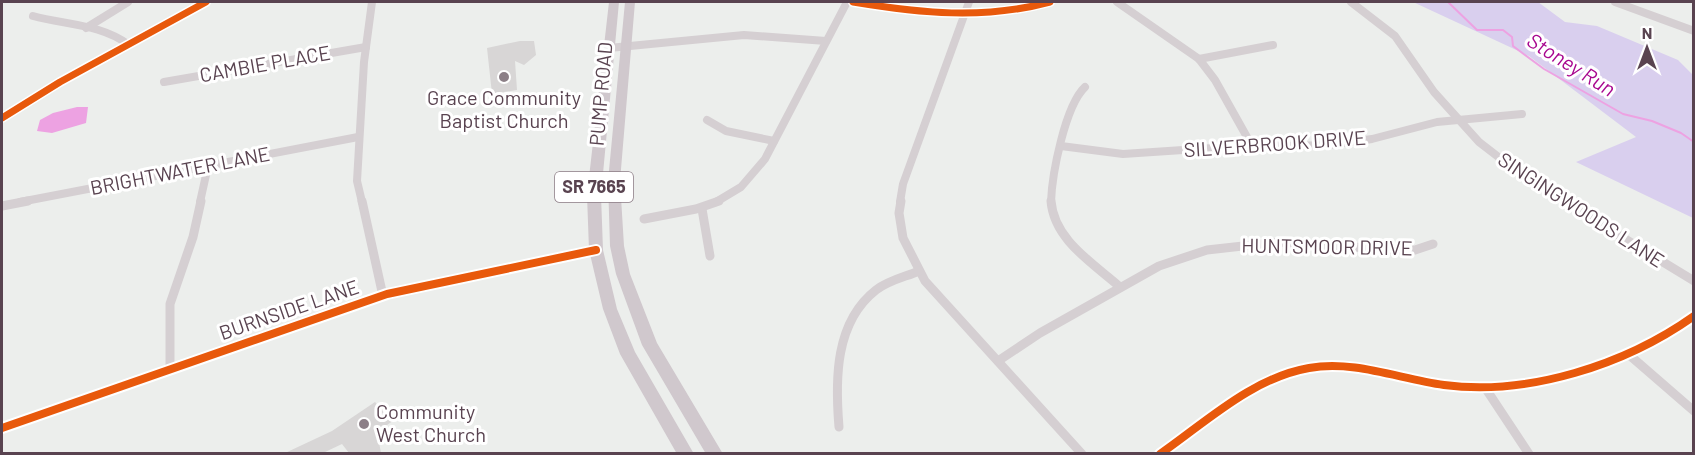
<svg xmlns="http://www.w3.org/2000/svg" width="1695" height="455" viewBox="0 0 1695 455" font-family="Barlow,sans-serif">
	<rect width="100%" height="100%" fill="#eceeec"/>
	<!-- green -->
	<polygon fill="#d9cfee" points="1413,2 1538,2 1565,22 1597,26 1678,60 1693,75 1693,218 1576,162 1636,137 1529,56"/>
	<!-- water -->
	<polygon fill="#eda2e2" points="77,107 88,107 86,123 52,133 37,131 40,120 53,113"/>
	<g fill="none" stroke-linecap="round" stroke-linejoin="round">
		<!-- stream -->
		<polyline stroke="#eda2e2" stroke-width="2" points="1448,2 1477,30 1503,30 1512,37 1513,46 1544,69 1623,114 1652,121 1681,133 1694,142"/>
	</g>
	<!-- building -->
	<g fill="#d8d6d6">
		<polygon points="520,41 534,41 536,55 524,65 515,61 517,90 492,94 487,48"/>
		<polygon points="375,402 378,405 384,402 397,418 377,432 381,453 349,453 342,444 323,453 285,453 332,431"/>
	</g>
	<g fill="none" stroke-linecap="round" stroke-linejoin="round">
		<!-- minor-far1 -->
		<g stroke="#d5cfd2" stroke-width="8">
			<path d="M853 2C920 13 983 20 1050 2"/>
			<polyline points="1117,2 1199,59 1215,80 1252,146"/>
			<polyline points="1351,2 1395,36 1434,92 1479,142 1527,179 1565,202"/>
			<polyline points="1615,2 1694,31"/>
			<path d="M33 16C66 25 101 24 129 45"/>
			<polyline points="86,28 128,2"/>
			<polyline points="609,48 744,35 826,41"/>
			<polyline points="1199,59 1273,45"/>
			<polyline points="164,82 366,47"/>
			<polyline points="707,120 726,131 774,141"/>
			<polyline points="1061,146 1123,154 1228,147 1330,145 1372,139 1437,122 1522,114"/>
			<polyline points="20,202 358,137"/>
			<polyline points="200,202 208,166"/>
			<polyline points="362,202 357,181 364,62 372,2"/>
			<polyline points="716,202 741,187 765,159 847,2"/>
			<polyline points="900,202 903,184 969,2"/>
			<path d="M1051 202C1052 174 1065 106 1085 87"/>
		</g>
		<!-- minor -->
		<g stroke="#d5cfd2" stroke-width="9">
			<polyline points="362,201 383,296"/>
			<polyline points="901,201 899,213 903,238 925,281 1082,454"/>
			<path d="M1051 201C1054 240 1093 263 1120 287"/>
			<polyline points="1563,201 1694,281"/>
			<polyline points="2,206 28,201"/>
			<polyline points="702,209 710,256"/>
			<polyline points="644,219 696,209 719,201"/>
			<polyline points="1627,353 1694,411"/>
			<polyline points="998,361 1040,333 1159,266 1207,250 1279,242 1397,250 1415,250 1433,244"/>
			<polyline points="170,369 170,304 193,237 201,201"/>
			<polyline points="1486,389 1529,454"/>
			<path d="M839 427C835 379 835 322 876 290 889 280 905 277 919 271"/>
			<polyline points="2,428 387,294 596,250"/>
			<path d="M1160 454C1206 422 1252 378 1309 368 1355 360 1399 379 1444 385 1528 396 1625 365 1694 316"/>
		</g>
		<!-- tertiary -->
		<polygon fill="#d5cfd2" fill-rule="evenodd" points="201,2 210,2 169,28 63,84 2,121 2,114 57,80 163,24"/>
		<!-- primary -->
		<g fill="#d0c8cd" fill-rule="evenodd">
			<polygon points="609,2 619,2 601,195 603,250 617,309 635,352 694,454 677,454 620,354 603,309 589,250 587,195"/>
			<polygon points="625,2 635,2 620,181 624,246 630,274 657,343 723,454 706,454 642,345 616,274 610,246 608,181"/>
		</g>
		<defs>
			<g id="cycleway-far1">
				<path d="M853 2C920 13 983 20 1050 2"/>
				<polyline points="2,118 60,82 206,2"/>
			</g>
			<g id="cycleway">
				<polyline points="2,428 387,294 596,250"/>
				<path d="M1160 454C1206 422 1252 378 1309 368 1355 360 1399 379 1444 385 1528 396 1625 365 1694 316"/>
			</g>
		</defs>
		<!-- cycleway-far1 casing -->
		<use href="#cycleway-far1" stroke="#fff" stroke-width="10"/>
		<!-- cycleway casing -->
		<use href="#cycleway" stroke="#fff" stroke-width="12"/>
		<!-- cycleway-far1 -->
		<use href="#cycleway-far1" stroke="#e8590c" stroke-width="7"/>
		<!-- cycleway -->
		<use href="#cycleway" stroke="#e8590c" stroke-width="8"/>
	</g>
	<!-- markers -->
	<g fill="#8c7f87" stroke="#fff" stroke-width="2">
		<circle cx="504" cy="77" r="6"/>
		<circle cx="364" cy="424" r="6"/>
	</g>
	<g text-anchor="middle" stroke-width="6" stroke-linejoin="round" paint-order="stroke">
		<!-- shield labels -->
		<rect fill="#fff" stroke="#8b7b84" stroke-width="1.5" x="555" y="172" width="78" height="30" rx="4.5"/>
		<g font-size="18" font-weight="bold" fill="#594350">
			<text x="594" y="193">SR 7665</text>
		</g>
		<!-- street labels -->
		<g font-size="20" fill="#594350" stroke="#fff">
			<text transform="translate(265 64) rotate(-10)" y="7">CAMBIE PLACE</text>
			<text transform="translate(601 94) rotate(-85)" y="7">PUMP ROAD</text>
			<text transform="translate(1275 144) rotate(-4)" y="7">SILVERBROOK DRIVE</text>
			<text transform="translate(180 171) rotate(-11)" y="7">BRIGHTWATER LANE</text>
			<text transform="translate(1581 210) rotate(33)" y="7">SINGINGWOODS LANE</text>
			<text transform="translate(1327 247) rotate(1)" y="7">HUNTSMOOR DRIVE</text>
			<text transform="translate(289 310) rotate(-19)" y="7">BURNSIDE LANE</text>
		</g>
		<!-- poi labels -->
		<g font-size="20" fill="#594350" stroke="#fff">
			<text x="504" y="105">Grace Community<tspan x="504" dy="23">Baptist Church</tspan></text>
			<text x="376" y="419" text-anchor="start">Community<tspan x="376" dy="23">West Church</tspan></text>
		</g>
		<!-- water labels -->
		<g font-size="21" font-style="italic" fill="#a8078f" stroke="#fff">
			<text transform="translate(1571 65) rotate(32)" y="7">Stoney Run</text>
		</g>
	</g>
	<!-- border -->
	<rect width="1695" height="455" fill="none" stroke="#594350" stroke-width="6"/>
	<!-- north arrow -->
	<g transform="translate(1647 48)" stroke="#ffffff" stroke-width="4.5" paint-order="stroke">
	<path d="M0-4.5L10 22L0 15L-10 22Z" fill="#594350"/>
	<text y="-9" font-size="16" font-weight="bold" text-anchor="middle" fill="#594350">N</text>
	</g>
</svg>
